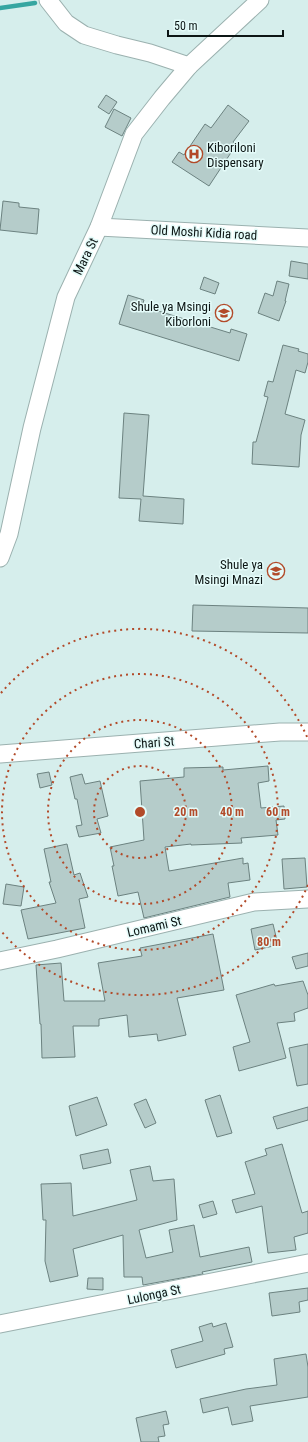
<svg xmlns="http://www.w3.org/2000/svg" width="308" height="1442" viewBox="0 0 308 1442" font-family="'Roboto Condensed',sans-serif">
	<rect width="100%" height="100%" fill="#d6eeec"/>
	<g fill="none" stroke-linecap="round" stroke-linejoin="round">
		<!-- stream -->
		<polyline stroke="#36a6a1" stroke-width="4.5" points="0,8 35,3"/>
	</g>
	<!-- building -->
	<g fill="#b5ccca" stroke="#6c8280">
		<polygon points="106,95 117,102 109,114 98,107"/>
		<polygon points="228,105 249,121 233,142 236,145 209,186 172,162 179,152 184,155 205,124 211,128"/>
		<polygon points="114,109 131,118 122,136 105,127"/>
		<polygon points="3,201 19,203 19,207 39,209 37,234 0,230"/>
		<polygon points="291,261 308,264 308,279 289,276"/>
		<polygon points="204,277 219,283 215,294 200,289"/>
		<polygon points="277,281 289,284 285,301 286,301 279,321 258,313 265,293 273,296"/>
		<polygon points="128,295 144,300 142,306 230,333 231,329 247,334 239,361 119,324"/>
		<polygon points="283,345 299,349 298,351 308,354 308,362 305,373 296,370 285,414 305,420 301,435 299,467 252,464 253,442 256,442 268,397 264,396 268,381 273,382"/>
		<polygon points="124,413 149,415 143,496 184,499 183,524 139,521 141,499 119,498"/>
		<polygon points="193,605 308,608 308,633 192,631"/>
		<polygon points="268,766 269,781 258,783 261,808 284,806 285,819 276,820 278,835 241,838 242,843 191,845 191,844 165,847 169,871 243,858 243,864 248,863 250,880 228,883 230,897 144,918 138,892 118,896 112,866 114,866 110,847 144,840 140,781 184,777 184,768 223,767 223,770"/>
		<polygon points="49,772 52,785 40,788 37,774"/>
		<polygon points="82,774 85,784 100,781 108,816 97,819 101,833 79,837 76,826 82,825 77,799 75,799 70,777"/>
		<polygon points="67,844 74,875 80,873 88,897 79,899 85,928 28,939 21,910 56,903 49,882 51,882 44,849"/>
		<polygon points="305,858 307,887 284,889 282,859"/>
		<polygon points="6,884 24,887 21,906 3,904"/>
		<polygon points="273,924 278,945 255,950 251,929"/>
		<polygon points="213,934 224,990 177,998 186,1035 158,1041 157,1034 129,1037 127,1015 99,1019 99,1026 73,1026 75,1057 42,1058 41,1024 40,1024 36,965 61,963 64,1001 105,1001 98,963 142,956 140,948"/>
		<polygon points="308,953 308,966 296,969 292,957"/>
		<polygon points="303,981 308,995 308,1008 294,1013 295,1021 277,1023 286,1058 239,1071 233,1047 250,1042 236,995 274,984 275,986"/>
		<polygon points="308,1044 308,1084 297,1086 289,1048"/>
		<polygon points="220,1095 232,1133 217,1137 205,1100"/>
		<polygon points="97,1097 107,1125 76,1136 69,1106"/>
		<polygon points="146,1099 156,1123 145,1128 134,1104"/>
		<polygon points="308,1107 308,1120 277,1129 273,1117"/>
		<polygon points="282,1144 302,1213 308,1211 308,1233 294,1237 296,1250 268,1253 262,1206 236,1213 232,1200 255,1194 245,1162 267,1155 265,1149"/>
		<polygon points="108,1149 111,1163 83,1169 80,1155"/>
		<polygon points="150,1166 153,1181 174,1179 177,1220 139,1230 146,1258 173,1252 169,1230 194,1225 200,1257 249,1247 252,1262 202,1272 203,1274 143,1285 142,1277 124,1277 123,1235 73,1249 78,1276 50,1282 45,1261 46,1220 43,1220 41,1184 71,1183 73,1216 137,1200 130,1170"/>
		<polygon points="213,1201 217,1214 203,1218 199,1205"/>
		<polygon points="88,1278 103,1278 103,1290 87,1289"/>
		<polygon points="308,1288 308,1300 299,1302 300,1312 272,1316 269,1293"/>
		<polygon points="212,1323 213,1327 226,1323 233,1347 224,1349 225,1354 176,1368 171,1350 203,1341 199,1327"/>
		<polygon points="306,1354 308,1367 308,1397 250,1406 253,1421 232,1425 228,1407 203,1413 200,1399 246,1389 277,1385 274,1359"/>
		<polygon points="166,1411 169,1424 163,1425 165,1436 158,1437 159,1442 141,1442 136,1418"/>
	</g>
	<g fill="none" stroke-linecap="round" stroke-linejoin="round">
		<defs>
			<g id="minor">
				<polyline points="48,0 66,23 84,35 117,45 150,53 189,66"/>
				<polyline points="99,227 308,238"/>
				<polyline points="0,558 9,534 32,428 66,297 99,227 134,134 162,98 189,66 260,0"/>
				<polyline points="0,754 280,732 308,732"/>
				<polyline points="0,961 57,949 254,902 308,899"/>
				<polyline points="0,1324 308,1263"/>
			</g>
		</defs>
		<!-- minor casing -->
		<use href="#minor" stroke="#9bb1af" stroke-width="19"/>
		<!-- minor -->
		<use href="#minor" stroke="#fff" stroke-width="17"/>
	</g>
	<!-- distance rings -->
	<g fill="none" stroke="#b24a29" stroke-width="2" stroke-dasharray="2 4">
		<circle cx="140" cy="812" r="46"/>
		<circle cx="140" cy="812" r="92"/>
		<circle cx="140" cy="812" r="138"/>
		<path d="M308 885A183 183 0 0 1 1 931M1 693A183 183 0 0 1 308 739"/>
	</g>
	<!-- icons -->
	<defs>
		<symbol id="hospital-ring" viewBox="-11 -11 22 22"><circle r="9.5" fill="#e4fbf9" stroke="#b24a29" stroke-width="1.5"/><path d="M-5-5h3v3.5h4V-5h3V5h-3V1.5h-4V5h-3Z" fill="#b24a29"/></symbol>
		<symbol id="school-ring" viewBox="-11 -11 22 22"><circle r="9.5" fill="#e4fbf9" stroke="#b24a29" stroke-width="1.5"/><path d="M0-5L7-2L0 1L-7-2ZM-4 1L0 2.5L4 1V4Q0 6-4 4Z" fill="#b24a29"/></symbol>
	</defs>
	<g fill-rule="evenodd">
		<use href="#hospital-ring" x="184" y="144" width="20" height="20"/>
		<use href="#school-ring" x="214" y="303" width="20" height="20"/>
		<use href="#school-ring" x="266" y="561" width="20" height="20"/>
	</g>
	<g text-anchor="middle" stroke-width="3" stroke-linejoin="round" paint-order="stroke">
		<!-- poi labels -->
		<g font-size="13" fill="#0d1615" stroke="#e4fbf9" text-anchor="end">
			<text x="207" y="152" text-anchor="start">Kiboriloni<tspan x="207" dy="15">Dispensary</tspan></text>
			<text x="211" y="311">Shule ya Msingi<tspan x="211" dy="15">Kiborloni</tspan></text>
			<text x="263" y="569">Shule ya<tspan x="263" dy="15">Msingi Mnazi</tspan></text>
		</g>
		<!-- street labels -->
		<g font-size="13" fill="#0d1615" stroke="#e4fbf9">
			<text transform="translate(204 232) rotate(3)" y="5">Old Moshi Kidia road</text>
			<text transform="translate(85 256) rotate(-64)" y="5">Mara St</text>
			<text transform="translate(154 742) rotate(-4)" y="5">Chari St</text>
			<text transform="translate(154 926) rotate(-13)" y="5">Lomami St</text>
			<text transform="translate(154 1294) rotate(-12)" y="5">Lulonga St</text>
		</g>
	</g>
	<circle cx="140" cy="812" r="6" fill="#b24a29" stroke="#e4fbf9" stroke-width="2"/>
	<g font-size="12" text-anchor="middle" font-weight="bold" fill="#b24a29" stroke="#e4fbf9" stroke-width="3" stroke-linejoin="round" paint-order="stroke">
		<text x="186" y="816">20 m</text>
		<text x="232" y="816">40 m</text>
		<text x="278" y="816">60 m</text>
		<text x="269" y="946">80 m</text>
	</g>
	<!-- scale -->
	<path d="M168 30v6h115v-6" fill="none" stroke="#0d1615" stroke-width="2"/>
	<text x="174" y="30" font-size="12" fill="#0d1615" stroke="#e4fbf9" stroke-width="3" paint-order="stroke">50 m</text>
</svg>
